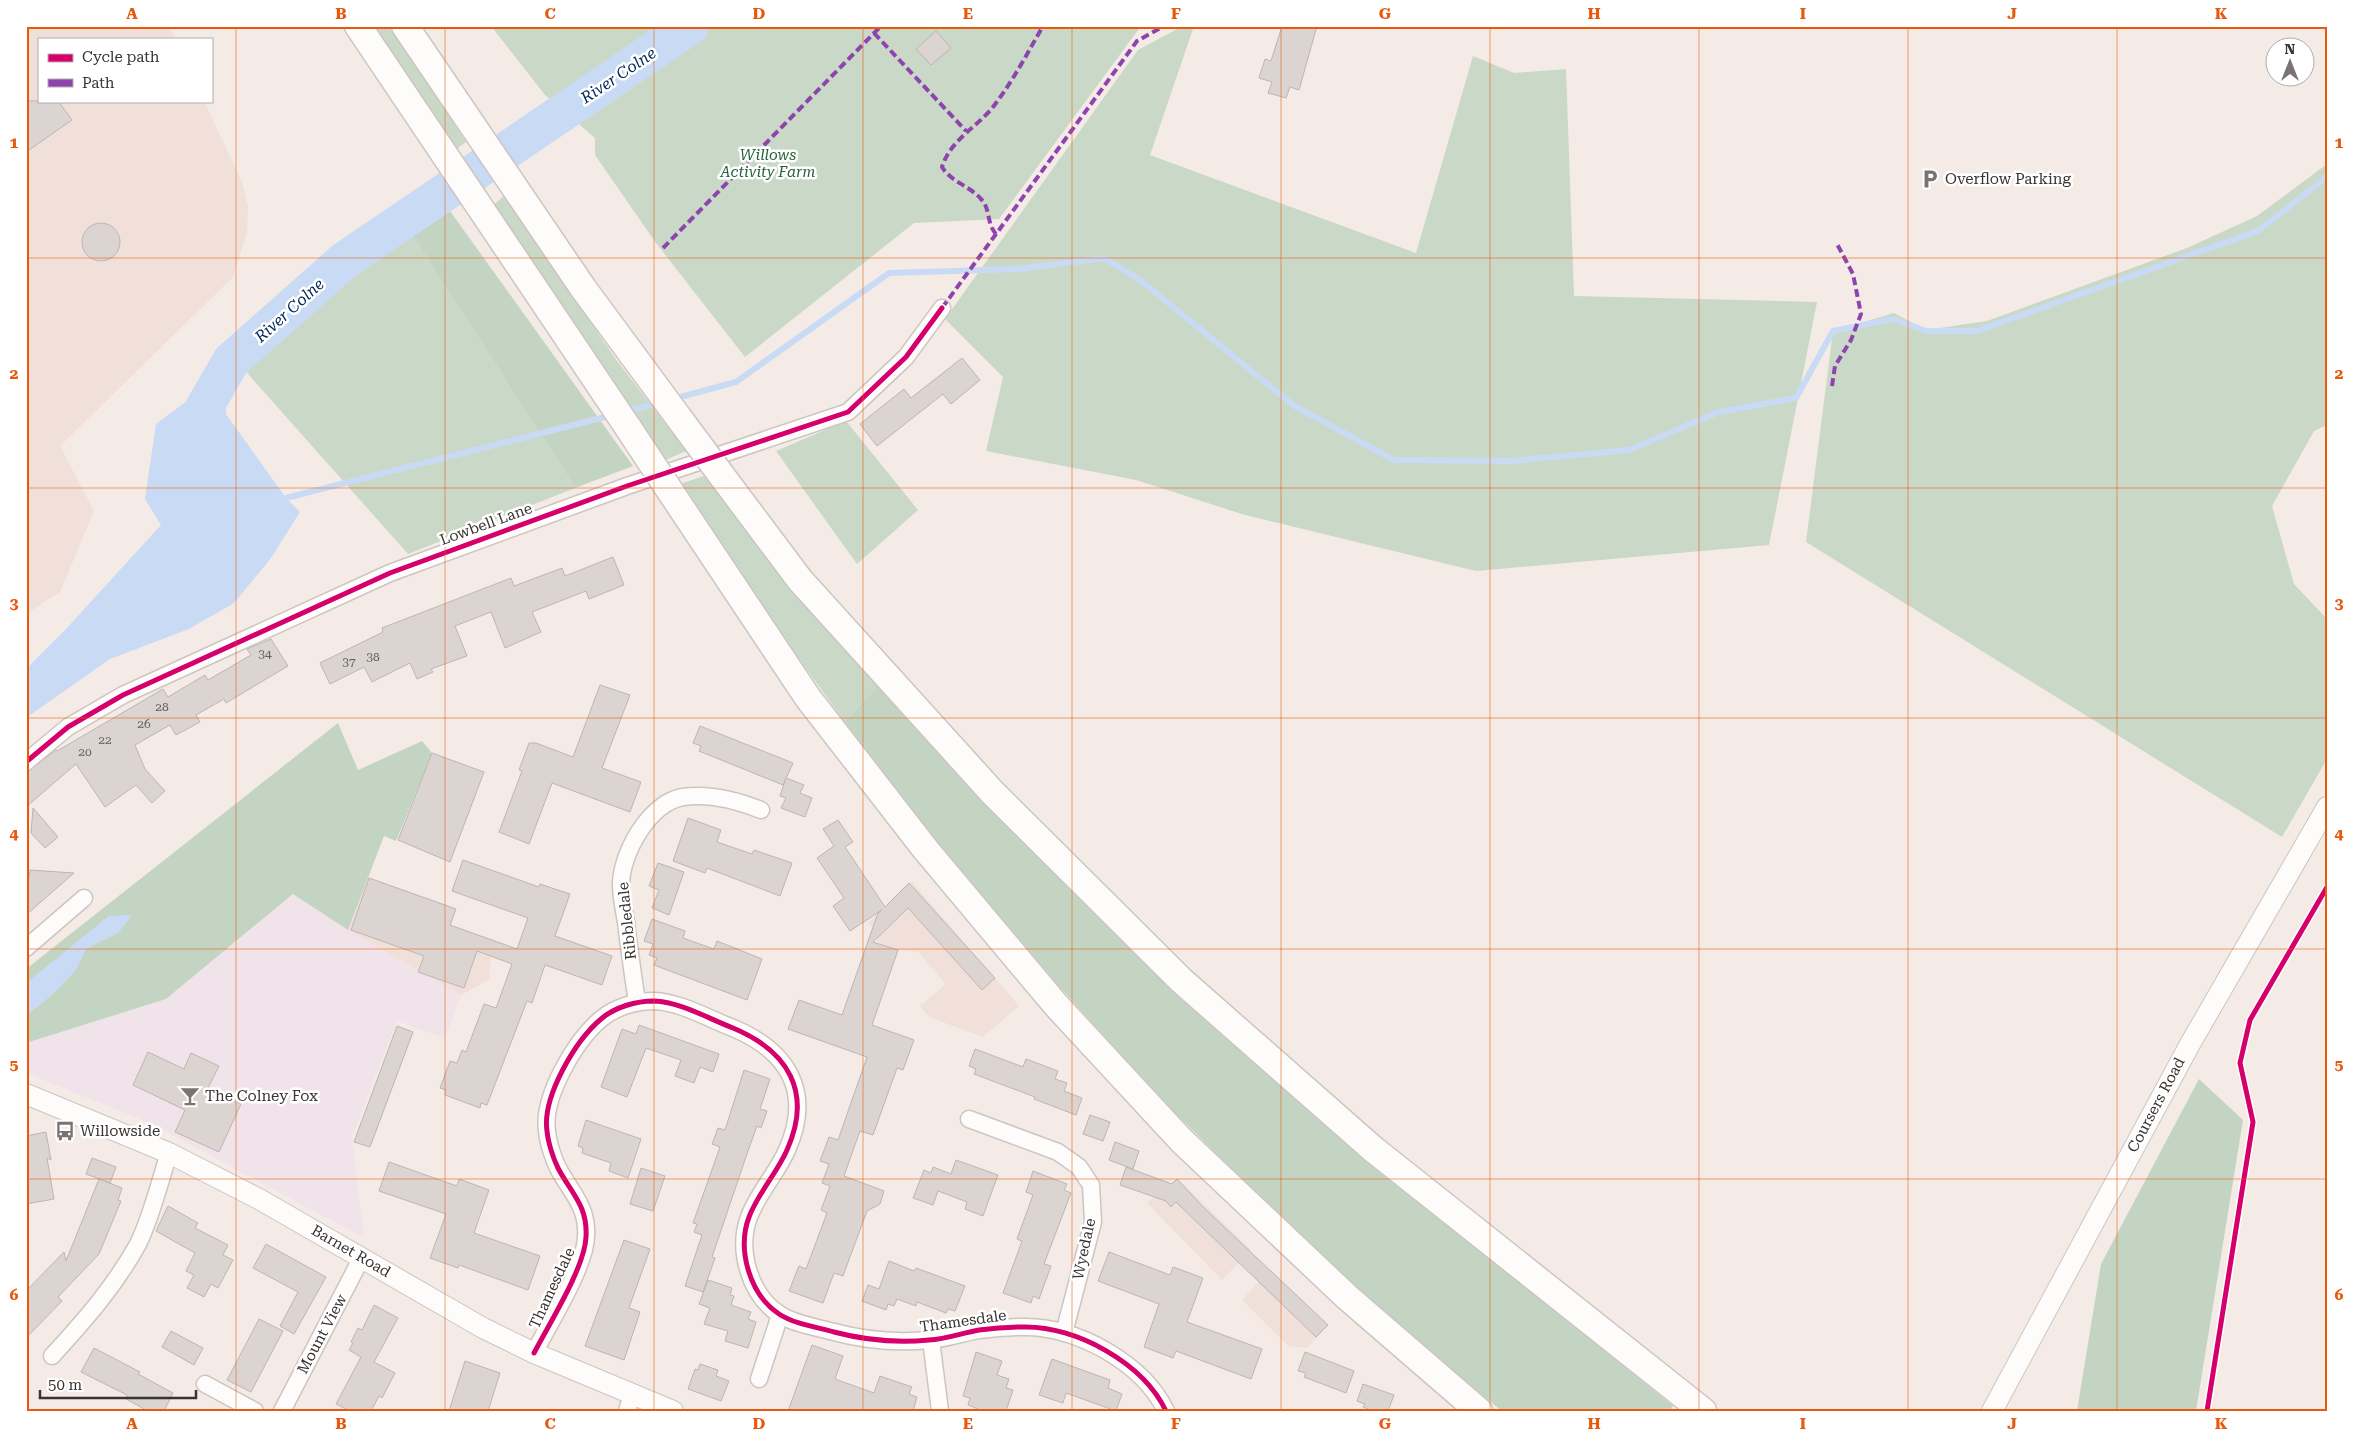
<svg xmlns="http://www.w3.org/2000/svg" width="2353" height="1437" viewBox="0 0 2353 1437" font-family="'Roboto Serif',serif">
	<rect width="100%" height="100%" fill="#f4ebe7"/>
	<!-- commercial -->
	<polygon fill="#f1e3ea" points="294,894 348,930 461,995 445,1038 397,1021 352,1136 364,1238 152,1124 26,1073 26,1043 166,999"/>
	<!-- built -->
	<g fill="#f1dfd9">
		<polygon points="26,26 169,26 175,39 39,39 39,101 204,101 242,182 248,207 247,232 233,277 60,446 94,511 60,592 26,614"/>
		<polygon points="368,877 456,909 451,925 496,941 491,956 489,980 461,995 348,930"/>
		<polygon points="912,882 1019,1006 983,1037 929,1017 920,1006 946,984 918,952 898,950 877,942 879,934 868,923"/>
		<polygon points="1177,1178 1251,1250 1222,1280 1147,1203"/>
		<polygon points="1270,1269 1328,1325 1307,1348 1288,1346 1242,1300"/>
	</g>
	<!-- green -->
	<g fill="#c9d8c7">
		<polygon points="372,26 390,26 466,142 455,150"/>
		<polygon points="491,26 1141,26 999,219 914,223 745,357 656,243 595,155 595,138 545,95"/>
		<polygon points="1183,26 1194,26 1150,155 1416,253 1473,56 1514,73 1566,69 1574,296 1817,302 1769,545 1476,571 1245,515 1136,480 986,451 1003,377 945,319 1138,50"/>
		<polygon points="2327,164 2327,425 2314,431 2272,506 2294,584 2327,619 2327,759 2282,837 1806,542 1833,331 1894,313 1926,330 1987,321 2187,248 2257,216"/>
		<polygon points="504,196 615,358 686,451 663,461 492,206"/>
		<polygon points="407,227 575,488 408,554 241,366 310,295"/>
		<polygon points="846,421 918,510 857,564 776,451"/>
		<polygon points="704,476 776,566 878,685 845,722 746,586 680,484"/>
	</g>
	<!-- forest -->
	<g fill="#c3d5c2">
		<polygon points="445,204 633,466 575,488 407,227"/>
		<polygon points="878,685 1374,1164 1673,1406 1670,1411 1502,1411 1407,1333 1292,1228 1162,1100 1058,985 943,851 845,722"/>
		<polygon points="338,723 358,770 422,741 432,753 396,841 384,836 348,930 293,894 166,999 26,1043 26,969"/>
		<polygon points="2199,1079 2243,1120 2196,1411 2077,1411 2101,1264"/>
	</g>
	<!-- water -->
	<g fill="#c9dbf4">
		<polygon points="226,372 226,414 286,498 300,512 271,558 234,603 189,629 110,659 26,718 26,669 65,630 161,525 145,499 156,424"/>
		<polygon points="132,915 118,933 86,949 76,970 53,994 26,1016 26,983 109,916"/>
	</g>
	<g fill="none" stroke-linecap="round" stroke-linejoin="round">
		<!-- stream -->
		<g stroke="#c9dbf4" stroke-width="6">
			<polyline points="673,399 736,382 889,273 1019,269 1104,258 1140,280 1293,405 1394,460 1511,461 1629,450 1719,412 1796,398 1833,331 1893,319 1926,331 1977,331 2258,231 2327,177"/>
			<polyline points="625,412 661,402"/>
			<polyline points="286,498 613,415"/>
		</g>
		<!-- river -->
		<polyline stroke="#c9dbf4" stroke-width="38" points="200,415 231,361 345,260 690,26"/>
	</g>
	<!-- building -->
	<g fill="#dbd4d1" stroke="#bcb6b3">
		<polygon points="1282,26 1317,26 1299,90 1290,87 1286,98 1268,93 1272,82 1259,78 1265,59 1271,61"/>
		<polygon points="936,31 951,48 931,65 916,49"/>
		<polygon points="26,101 58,101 72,120 26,152"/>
		<circle cx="101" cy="242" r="19"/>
		<polygon points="962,358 980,380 951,404 943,394 877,446 860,424 904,389 911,398"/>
		<polygon points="613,557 624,585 589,599 586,591 532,612 541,632 505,648 491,612 455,626 467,656 431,669 433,672 417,679 410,663 372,682 364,667 330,684 320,663 383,632 382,628 511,578 514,586 562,568 565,576"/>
		<polygon points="271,639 288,666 226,703 224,699 196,715 200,722 176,735 170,725 135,745 145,769 165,791 152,803 136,785 105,807 76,764 26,807 26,773 56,750 57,751 163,689 168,697 205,675 208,680 251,655 247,649"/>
		<polygon points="600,685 630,695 602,768 641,782 630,812 552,783 529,844 499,832 522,771 519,770 529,743 536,743 573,757"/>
		<polygon points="700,726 793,763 783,785 699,751 701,746 693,743"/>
		<polygon points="432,753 484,772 450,862 398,840"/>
		<polygon points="786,778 804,785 800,793 812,798 805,817 781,808 786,798 780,796"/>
		<polygon points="33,808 58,837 45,848 31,833"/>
		<polygon points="688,818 721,830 717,842 752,854 754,850 792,863 780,896 707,868 705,873 673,861"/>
		<polygon points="838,820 853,842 845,847 885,907 909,883 995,978 982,990 908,908 873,942 898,950 872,1025 914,1040 903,1070 897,1068 873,1135 860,1131 844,1176 884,1191 880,1204 867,1211 843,1276 834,1273 823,1303 789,1291 799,1266 806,1269 827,1213 821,1210 830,1186 822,1183 829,1164 820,1161 829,1137 838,1140 867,1057 788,1029 799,1000 842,1015 878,913 882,910 850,931 833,906 844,898 817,858 834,846 823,829"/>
		<polygon points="463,860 539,887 540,884 570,894 555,936 612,956 602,985 545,965 532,1003 527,1001 487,1105 481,1103 480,1108 445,1095 446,1090 440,1088 450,1061 457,1063 462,1050 466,1052 484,1004 496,1008 512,964 477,951 464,988 418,972 424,956 351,930 369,878 456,909 450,925 517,949 528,918 452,891"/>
		<polygon points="658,863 684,872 669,915 652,908 659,890 649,886"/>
		<polygon points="30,870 74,873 26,915 26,879 29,879"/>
		<polygon points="652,919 685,931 683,938 714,949 717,941 762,959 747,1000 654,965 657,958 649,955 653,944 644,941"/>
		<polygon points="639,1025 719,1054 713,1072 700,1067 694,1083 675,1076 681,1060 646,1048 627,1097 601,1087 622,1029 636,1034"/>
		<polygon points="397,1026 413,1032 370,1147 354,1142"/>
		<polygon points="975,1049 1023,1067 1026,1059 1058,1071 1055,1079 1067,1083 1064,1091 1082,1098 1076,1115 1034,1099 1035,1097 974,1074 976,1069 969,1066"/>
		<polygon points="148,1052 184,1069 191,1053 219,1066 208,1088 241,1104 219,1152 175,1132 185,1110 133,1085"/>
		<polygon points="744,1070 770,1079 760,1109 767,1111 761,1128 757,1126 749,1148 712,1257 715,1258 703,1292 685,1286 702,1235 694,1232 697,1224 693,1223 720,1147 712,1144 718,1128 725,1130"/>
		<polygon points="1090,1115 1110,1122 1103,1141 1083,1134"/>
		<polygon points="586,1120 641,1139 628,1178 609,1171 611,1163 582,1153 583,1148 578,1146"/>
		<polygon points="46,1132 51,1160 47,1158 54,1199 26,1204 26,1136"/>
		<polygon points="1115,1142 1139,1151 1133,1169 1109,1160"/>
		<polygon points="92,1158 116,1167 110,1183 86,1174"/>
		<polygon points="956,1160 998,1175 983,1216 965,1209 967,1202 938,1191 933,1205 913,1198 924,1170 931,1173 933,1167 951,1174"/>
		<polygon points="389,1162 457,1186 459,1179 489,1190 474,1233 540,1256 528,1290 459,1265 458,1268 430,1258 446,1214 379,1191"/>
		<polygon points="1126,1167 1172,1184 1177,1179 1204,1208 1328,1325 1316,1337 1176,1202 1171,1207 1166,1201 1120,1185"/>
		<polygon points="641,1168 665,1176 653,1211 630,1204"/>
		<polygon points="1033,1171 1067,1184 1064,1190 1071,1193 1044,1264 1051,1266 1039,1299 1033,1296 1031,1303 1003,1293 1022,1241 1017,1239 1033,1195 1026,1192"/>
		<polygon points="99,1179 122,1188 118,1200 121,1201 99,1254 58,1297 62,1301 26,1338 26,1291 64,1252 66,1261"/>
		<polygon points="168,1206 198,1223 195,1228 228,1245 223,1255 233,1260 218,1288 211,1284 204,1297 187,1288 194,1275 186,1271 195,1253 156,1231"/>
		<polygon points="624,1240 650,1249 629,1308 640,1312 624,1360 585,1346"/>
		<polygon points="266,1244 326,1277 294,1334 280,1326 298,1292 253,1268"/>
		<polygon points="1109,1252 1170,1275 1173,1267 1203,1278 1187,1322 1262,1349 1251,1379 1176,1351 1173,1358 1144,1347 1159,1304 1098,1281"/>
		<polygon points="889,1261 914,1271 916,1268 965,1286 955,1311 948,1309 946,1313 917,1302 916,1306 897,1299 894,1306 888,1304 886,1310 862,1301 868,1285 879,1289"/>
		<polygon points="708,1280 732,1288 730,1295 734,1296 731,1305 751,1312 748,1319 756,1322 748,1348 725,1341 728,1331 704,1324 710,1308 699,1304"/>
		<polygon points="374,1305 398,1318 374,1362 395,1373 382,1398 379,1396 371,1411 350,1411 336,1404 361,1357 349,1350 353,1343 351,1342 358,1328 362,1330"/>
		<polygon points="259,1319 283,1331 251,1392 227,1380"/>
		<polygon points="171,1331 203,1348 194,1365 162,1347"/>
		<polygon points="812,1345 843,1356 835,1379 874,1393 880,1376 912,1387 909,1394 917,1397 913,1411 788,1411"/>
		<polygon points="94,1348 140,1372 138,1374 173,1393 164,1411 148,1411 126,1399 127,1395 81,1372"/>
		<polygon points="976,1352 1002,1361 997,1375 1009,1379 1006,1388 1013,1390 1006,1411 983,1411 968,1405 970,1398 963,1396"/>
		<polygon points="1305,1352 1354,1371 1346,1393 1304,1377 1306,1373 1298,1371"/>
		<polygon points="1052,1359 1110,1380 1108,1388 1122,1394 1116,1411 1066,1393 1063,1403 1039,1395"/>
		<polygon points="465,1361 500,1373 488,1411 449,1411"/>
		<polygon points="700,1364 718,1370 716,1376 729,1381 721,1401 688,1389 695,1369 698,1370"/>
		<polygon points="1363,1384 1394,1395 1388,1411 1372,1411 1363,1407 1365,1404 1357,1401"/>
	</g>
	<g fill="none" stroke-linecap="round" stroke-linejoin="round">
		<defs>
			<g id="minor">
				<polyline points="26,762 68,727 123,695 390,573 627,486 848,412 906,357 942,308"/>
				<polyline points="26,948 84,898"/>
				<path d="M637 1002C633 975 629 949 626 922 624 910 621 897 621 885 621 853 650 802 683 797 710 793 736 800 761 810"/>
				<polyline points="969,1119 1058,1152 1079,1167 1091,1185 1093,1222 1064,1333"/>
				<polyline points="931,1340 940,1411"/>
				<path d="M534 1353C549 1324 585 1267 586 1237 588 1206 571 1193 558 1168 553 1158 548 1142 547 1131 542 1097 575 1041 601 1019 615 1007 636 1001 654 1001 681 1002 709 1019 733 1028 788 1051 813 1092 787 1150 777 1173 758 1193 749 1217 737 1249 749 1294 779 1314 794 1324 816 1327 834 1332 864 1340 897 1343 929 1340 946 1339 962 1333 979 1330 994 1328 1009 1327 1024 1327 1076 1326 1143 1363 1166 1411"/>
				<path d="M52 1356C84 1321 115 1286 138 1244 151 1218 160 1181 169 1153"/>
				<polyline points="759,1379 780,1315"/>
				<polyline points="205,1384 255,1411"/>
				<polyline points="282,1411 362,1257"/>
				<polyline points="627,1411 632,1395"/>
			</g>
			<g id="tertiary">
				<polyline points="26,1094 169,1153 259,1199 483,1328 534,1353 673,1411"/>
				<polyline points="1992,1411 2190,1044 2327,807"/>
			</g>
			<g id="primary">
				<polyline points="358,26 629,429"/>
				<polyline points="405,26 583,288 679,418"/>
				<polyline points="722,476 800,580 992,792 1182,981 1373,1149 1703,1411"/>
				<polyline points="666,485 808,698 926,850 1056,1005 1181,1140 1347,1297 1479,1411"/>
			</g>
		</defs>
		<!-- minor casing -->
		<use href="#minor" stroke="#ccc5c2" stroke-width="19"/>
		<!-- tertiary casing -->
		<use href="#tertiary" stroke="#ccc5c2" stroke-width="22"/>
		<!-- primary casing -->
		<use href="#primary" stroke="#ccc5c2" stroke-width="29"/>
		<!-- minor -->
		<use href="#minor" stroke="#fdfcfb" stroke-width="16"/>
		<!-- tertiary -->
		<use href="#tertiary" stroke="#fdfcfb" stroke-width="20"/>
		<!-- primary -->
		<use href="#primary" stroke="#fdfcfb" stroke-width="26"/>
		<defs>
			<g id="primary-bridge">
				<polyline points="679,418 722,476"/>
				<polyline points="629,429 666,485"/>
			</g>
		</defs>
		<!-- primary-bridge casing -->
		<use href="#primary-bridge" stroke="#ccc5c2" stroke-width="29" stroke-linecap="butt"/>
		<!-- primary-bridge -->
		<use href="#primary-bridge" stroke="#fdfcfb" stroke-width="26"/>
		<!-- quiet -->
		<g stroke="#8e44ad" stroke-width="4" stroke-dasharray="8 4" stroke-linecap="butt">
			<polyline points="874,33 966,131"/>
			<path d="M996 234C986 223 991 209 981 199 970 186 951 182 942 167 951 138 980 126 996 103 1014 79 1028 52 1043 26"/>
			<polyline points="663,248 881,26"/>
			<polyline points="942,308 1137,41 1164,26"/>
			<polyline points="1832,386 1835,366 1851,340 1861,314 1853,274 1836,242"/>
		</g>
		<defs>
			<g id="cycleway">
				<polyline points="26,762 68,727 123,695 390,573 627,486 848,412 906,357 942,308"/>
				<path d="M534 1353C549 1324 585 1267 586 1237 588 1206 571 1193 558 1168 553 1158 548 1142 547 1131 542 1097 575 1041 601 1019 615 1007 636 1001 654 1001 681 1002 709 1019 733 1028 788 1051 813 1092 787 1150 777 1173 758 1193 749 1217 737 1249 749 1294 779 1314 794 1324 816 1327 834 1332 864 1340 897 1343 929 1340 946 1339 962 1333 979 1330 994 1328 1009 1327 1024 1327 1076 1326 1143 1363 1166 1411"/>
				<polyline points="2207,1411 2253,1122 2240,1063 2250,1020 2327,887"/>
			</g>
		</defs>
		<!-- cycleway casing -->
		<use href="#cycleway" stroke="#fff" stroke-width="8"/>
		<!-- cycleway -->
		<use href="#cycleway" stroke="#d6006c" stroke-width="5"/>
	</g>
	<!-- grid -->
	<path fill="none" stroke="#e8590c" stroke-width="1" stroke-opacity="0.55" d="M236 26V1411M445 26V1411M654 26V1411M863 26V1411M1072 26V1411M1281 26V1411M1490 26V1411M1699 26V1411M1908 26V1411M2117 26V1411M26 258H2327M26 488H2327M26 718H2327M26 949H2327M26 1179H2327"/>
	<!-- icons -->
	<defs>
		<symbol id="parking-bare" viewBox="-9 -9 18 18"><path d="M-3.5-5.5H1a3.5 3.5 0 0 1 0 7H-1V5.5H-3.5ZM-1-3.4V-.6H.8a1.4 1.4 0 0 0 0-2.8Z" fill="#7a7371" stroke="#fff" stroke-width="2.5" paint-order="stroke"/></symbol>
		<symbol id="bar-bare" viewBox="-9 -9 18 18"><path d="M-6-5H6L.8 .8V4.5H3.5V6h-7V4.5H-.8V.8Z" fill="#7a7371" stroke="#fff" stroke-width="2.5" paint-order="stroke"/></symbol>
		<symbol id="bus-bare" viewBox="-9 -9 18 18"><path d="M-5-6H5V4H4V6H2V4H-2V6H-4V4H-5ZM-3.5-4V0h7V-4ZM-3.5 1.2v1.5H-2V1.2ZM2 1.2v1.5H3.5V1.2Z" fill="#7a7371" stroke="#fff" stroke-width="2.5" paint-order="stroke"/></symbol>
	</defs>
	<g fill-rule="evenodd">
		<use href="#parking-bare" x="1916" y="165" width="28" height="28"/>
		<use href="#bar-bare" x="176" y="1082" width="28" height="28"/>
		<use href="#bus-bare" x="51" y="1117" width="28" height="28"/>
	</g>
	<g text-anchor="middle" stroke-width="5" stroke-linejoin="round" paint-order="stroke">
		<!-- number labels -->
		<g font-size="12" fill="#635d5b">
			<text x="265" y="658">34</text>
			<text x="373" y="661">38</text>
			<text x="349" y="666">37</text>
			<text x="162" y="711">28</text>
			<text x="144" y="728">26</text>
			<text x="105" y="744">22</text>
			<text x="85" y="756">20</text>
		</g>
		<!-- park labels -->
		<g font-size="15" font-style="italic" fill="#276239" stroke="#fff">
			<text x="768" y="160">Willows<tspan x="768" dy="17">Activity Farm</tspan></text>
		</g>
		<!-- poi labels -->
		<g font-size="15" fill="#393331" stroke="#fff" text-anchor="start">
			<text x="1945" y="184">Overflow Parking</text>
			<text x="205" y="1101">The Colney Fox</text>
			<text x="80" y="1136">Willowside</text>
		</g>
		<!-- street labels -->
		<g font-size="15" fill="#393331" stroke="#fff">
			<text transform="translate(486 524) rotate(-20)" y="5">Lowbell Lane</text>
			<text transform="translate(627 921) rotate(-96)" y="5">Ribbledale</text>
			<text transform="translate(2156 1105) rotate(-62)" y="5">Coursers Road</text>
			<text transform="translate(1084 1249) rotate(-78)" y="5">Wyedale</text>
			<text transform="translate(351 1251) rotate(30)" y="5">Barnet Road</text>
			<text transform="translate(552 1288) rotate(-65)" y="5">Thamesdale</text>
			<text transform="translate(963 1321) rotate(-8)" y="5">Thamesdale</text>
			<text transform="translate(322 1334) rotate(-62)" y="5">Mount View</text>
		</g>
		<!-- water labels -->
		<g font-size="16" font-style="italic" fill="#002854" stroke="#fff">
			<text transform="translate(618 75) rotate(-34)" y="6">River Colne</text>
			<text transform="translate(289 310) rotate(-42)" y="6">River Colne</text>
		</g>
	</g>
	<!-- border -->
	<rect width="2353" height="1437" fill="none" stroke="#ffffff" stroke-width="55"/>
	<!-- legend -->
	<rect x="38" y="38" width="175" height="65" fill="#ffffff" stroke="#b0adad"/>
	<rect x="48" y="54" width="25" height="8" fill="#d6006c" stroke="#b0adad"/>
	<text x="82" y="62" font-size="15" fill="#393331">Cycle path</text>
	<rect x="48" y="79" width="25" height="8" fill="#8e44ad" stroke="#b0adad"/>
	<text x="82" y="88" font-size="15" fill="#393331">Path</text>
	<!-- north arrow -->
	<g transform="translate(2290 62)"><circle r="24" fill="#ffffff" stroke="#b0adad"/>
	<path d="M0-4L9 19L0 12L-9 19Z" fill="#7a7371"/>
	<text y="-8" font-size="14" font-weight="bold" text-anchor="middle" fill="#393331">N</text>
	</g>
	<!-- scale -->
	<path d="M40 1390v8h156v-8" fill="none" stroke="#393331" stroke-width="2.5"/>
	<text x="48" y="1390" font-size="15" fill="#393331" stroke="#ffffff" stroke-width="4" paint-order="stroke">50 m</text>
	<rect x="28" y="28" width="2298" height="1382" fill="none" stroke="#e8590c" stroke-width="2"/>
	<g font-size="16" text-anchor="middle" font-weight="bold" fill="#e8590c">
		<text x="132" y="19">A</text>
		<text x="341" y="19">B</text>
		<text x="550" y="19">C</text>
		<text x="759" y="19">D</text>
		<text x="968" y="19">E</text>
		<text x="1176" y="19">F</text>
		<text x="1385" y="19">G</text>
		<text x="1594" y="19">H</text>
		<text x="1803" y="19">I</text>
		<text x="2012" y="19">J</text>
		<text x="2221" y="19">K</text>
		<text x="14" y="148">1</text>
		<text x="2339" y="148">1</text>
		<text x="14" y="379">2</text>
		<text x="2339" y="379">2</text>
		<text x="14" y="609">3</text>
		<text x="2339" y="609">3</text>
		<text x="14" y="839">4</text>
		<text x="2339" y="839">4</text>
		<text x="14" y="1070">5</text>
		<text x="2339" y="1070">5</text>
		<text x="14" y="1300">6</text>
		<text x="2339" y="1300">6</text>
		<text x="132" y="1429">A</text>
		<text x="341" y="1429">B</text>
		<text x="550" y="1429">C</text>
		<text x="759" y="1429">D</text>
		<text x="968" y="1429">E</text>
		<text x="1176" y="1429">F</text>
		<text x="1385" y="1429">G</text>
		<text x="1594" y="1429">H</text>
		<text x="1803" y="1429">I</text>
		<text x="2012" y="1429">J</text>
		<text x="2221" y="1429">K</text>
	</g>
</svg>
